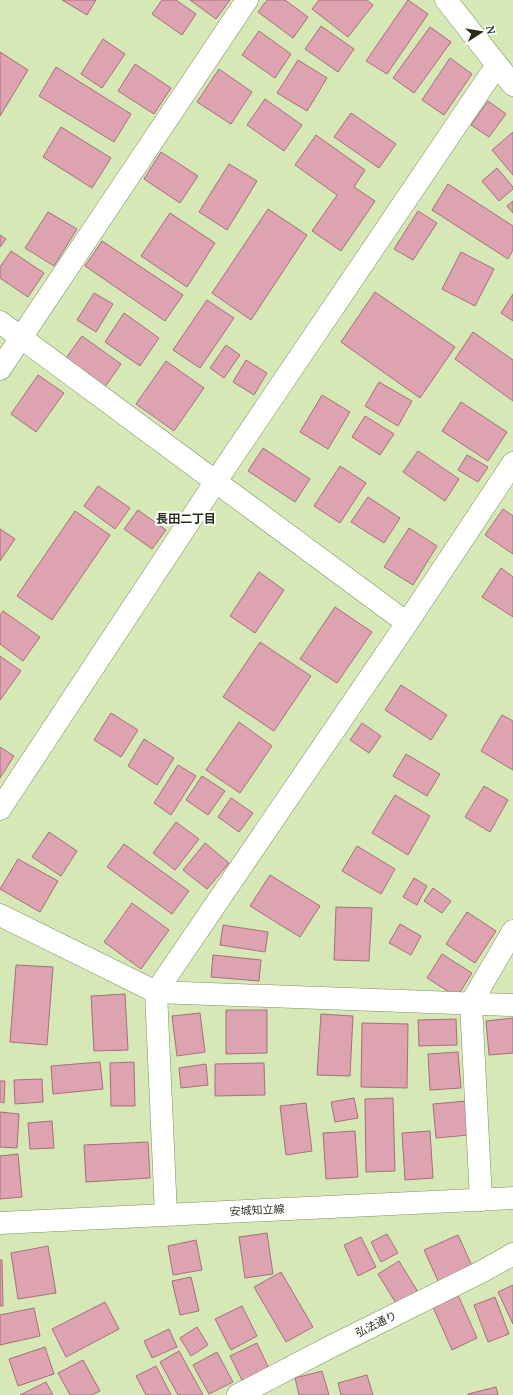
<svg xmlns="http://www.w3.org/2000/svg" width="513" height="1395" viewBox="0 0 513 1395" font-family="'PT Serif','Noto Sans JP',serif">
	<rect width="100%" height="100%" fill="#d5e8b5"/>
	<!-- building -->
	<g fill="#dea3b0" stroke="#a66f7c">
		<polygon points="62,0 96,0 87,15"/>
		<polygon points="162,0 176,0 196,14 182,35 152,14"/>
		<polygon points="190,0 230,0 216,19"/>
		<polygon points="267,0 285,0 308,17 293,38 258,12"/>
		<polygon points="319,0 367,0 373,5 348,37 312,9"/>
		<polygon points="408,0 428,14 387,74 366,61"/>
		<polygon points="321,26 354,49 338,72 305,49"/>
		<polygon points="430,27 451,42 414,93 393,78"/>
		<polygon points="259,31 291,54 275,78 242,55"/>
		<polygon points="103,39 125,54 102,88 81,74"/>
		<polygon points="0,52 28,70 0,116"/>
		<polygon points="450,58 472,74 444,115 422,100"/>
		<polygon points="298,60 327,78 307,111 277,93"/>
		<polygon points="135,64 171,88 154,114 118,91"/>
		<polygon points="56,67 131,114 114,142 39,96"/>
		<polygon points="219,69 252,92 231,124 197,102"/>
		<polygon points="265,99 302,125 284,151 247,125"/>
		<polygon points="488,101 506,114 489,137 471,125"/>
		<polygon points="351,113 396,144 379,168 334,137"/>
		<polygon points="61,127 111,158 92,188 43,157"/>
		<polygon points="513,132 513,175 492,150"/>
		<polygon points="316,135 365,170 354,187 375,201 341,251 312,231 337,195 295,165"/>
		<polygon points="161,152 198,176 180,203 144,179"/>
		<polygon points="229,164 257,181 227,230 199,212"/>
		<polygon points="497,168 513,187 513,189 499,201 482,181"/>
		<polygon points="448,184 513,226 513,250 508,259 432,210"/>
		<polygon points="513,201 513,213 507,206"/>
		<polygon points="268,209 307,235 251,320 212,293"/>
		<polygon points="418,211 437,223 413,260 394,249"/>
		<polygon points="48,212 77,229 54,266 25,248"/>
		<polygon points="170,213 215,243 187,287 141,256"/>
		<polygon points="0,235 6,239 0,247"/>
		<polygon points="102,241 183,295 165,321 85,266"/>
		<polygon points="11,251 44,273 28,297 0,278 0,267"/>
		<polygon points="461,252 494,269 475,306 442,289"/>
		<polygon points="375,292 455,347 420,398 341,342"/>
		<polygon points="94,293 113,304 96,332 77,320"/>
		<polygon points="513,294 513,321 501,313"/>
		<polygon points="207,300 234,318 200,368 173,350"/>
		<polygon points="124,313 159,338 140,366 105,342"/>
		<polygon points="473,332 513,360 513,401 455,359"/>
		<polygon points="82,336 121,364 105,387 66,358"/>
		<polygon points="226,345 240,355 224,378 210,368"/>
		<polygon points="246,360 267,373 254,395 233,382"/>
		<polygon points="166,361 204,388 174,431 136,404"/>
		<polygon points="38,375 64,393 36,432 11,414"/>
		<polygon points="379,382 412,401 398,426 365,406"/>
		<polygon points="322,395 350,412 328,449 300,432"/>
		<polygon points="461,402 507,432 488,461 442,431"/>
		<polygon points="365,416 394,434 380,455 352,437"/>
		<polygon points="263,448 310,479 295,502 248,471"/>
		<polygon points="418,451 459,479 445,501 403,472"/>
		<polygon points="467,455 488,467 478,482 458,470"/>
		<polygon points="340,466 366,483 340,523 314,506"/>
		<polygon points="98,486 130,508 115,529 84,506"/>
		<polygon points="368,497 400,518 384,543 351,522"/>
		<polygon points="503,509 513,516 513,554 485,535"/>
		<polygon points="138,510 166,530 152,549 124,529"/>
		<polygon points="75,511 110,535 52,620 17,596"/>
		<polygon points="409,528 437,546 413,585 384,567"/>
		<polygon points="0,529 15,539 0,561"/>
		<polygon points="501,568 513,577 513,617 482,597"/>
		<polygon points="259,572 284,590 255,633 230,616"/>
		<polygon points="335,607 372,632 337,683 300,659"/>
		<polygon points="3,611 40,637 23,661 0,644 0,615"/>
		<polygon points="260,642 311,676 274,731 223,697"/>
		<polygon points="0,656 21,671 0,700"/>
		<polygon points="401,685 447,715 431,740 385,710"/>
		<polygon points="111,713 138,730 121,757 94,740"/>
		<polygon points="502,715 513,721 513,770 481,751"/>
		<polygon points="239,722 272,746 240,793 206,770"/>
		<polygon points="362,723 381,736 369,753 350,740"/>
		<polygon points="144,739 174,758 157,785 128,766"/>
		<polygon points="0,747 14,756 0,778"/>
		<polygon points="406,754 440,774 427,796 393,776"/>
		<polygon points="178,765 196,776 171,815 154,803"/>
		<polygon points="202,776 225,791 208,815 186,800"/>
		<polygon points="484,786 508,800 490,832 465,817"/>
		<polygon points="395,795 430,816 408,855 372,833"/>
		<polygon points="231,798 253,813 239,832 218,817"/>
		<polygon points="176,822 199,839 175,870 153,853"/>
		<polygon points="49,832 77,851 61,876 32,857"/>
		<polygon points="205,843 229,863 207,889 183,870"/>
		<polygon points="124,844 189,891 172,914 107,867"/>
		<polygon points="357,846 395,869 381,894 342,871"/>
		<polygon points="18,859 58,881 40,912 0,889"/>
		<polygon points="270,875 320,906 300,937 250,906"/>
		<polygon points="414,878 427,886 417,905 403,897"/>
		<polygon points="433,888 451,901 442,913 424,901"/>
		<polygon points="132,903 169,930 141,969 104,942"/>
		<polygon points="336,907 372,908 369,961 334,960"/>
		<polygon points="467,912 496,931 475,963 446,944"/>
		<polygon points="400,924 421,936 411,955 389,943"/>
		<polygon points="223,925 268,932 265,952 220,945"/>
		<polygon points="442,954 472,973 457,997 427,978"/>
		<polygon points="213,955 261,960 259,981 211,977"/>
		<polygon points="16,965 53,967 47,1045 10,1042"/>
		<polygon points="125,994 128,1050 94,1051 91,996"/>
		<polygon points="226,1010 267,1010 267,1053 226,1054"/>
		<polygon points="200,1013 205,1052 177,1056 172,1016"/>
		<polygon points="321,1014 353,1016 350,1076 317,1075"/>
		<polygon points="513,1018 513,1053 489,1055 486,1021"/>
		<polygon points="456,1019 457,1045 419,1046 418,1020"/>
		<polygon points="362,1023 408,1024 407,1088 361,1087"/>
		<polygon points="458,1052 461,1088 430,1090 428,1054"/>
		<polygon points="100,1062 103,1089 53,1094 51,1066"/>
		<polygon points="134,1062 135,1106 111,1106 110,1063"/>
		<polygon points="264,1063 265,1095 215,1096 215,1064"/>
		<polygon points="206,1064 208,1085 181,1088 179,1068"/>
		<polygon points="42,1079 43,1102 15,1104 14,1080"/>
		<polygon points="0,1081 5,1081 4,1103 0,1102"/>
		<polygon points="354,1098 358,1118 335,1122 331,1102"/>
		<polygon points="393,1098 395,1171 366,1172 365,1099"/>
		<polygon points="466,1101 469,1135 436,1138 433,1104"/>
		<polygon points="306,1103 312,1151 286,1155 280,1106"/>
		<polygon points="0,1112 19,1114 17,1148 0,1147"/>
		<polygon points="52,1121 54,1148 30,1149 28,1123"/>
		<polygon points="355,1131 358,1177 326,1179 323,1133"/>
		<polygon points="430,1131 433,1178 405,1180 402,1133"/>
		<polygon points="148,1142 150,1178 86,1182 84,1145"/>
		<polygon points="18,1154 22,1197 0,1199 0,1156"/>
		<polygon points="267,1233 273,1274 245,1278 239,1237"/>
		<polygon points="387,1234 398,1253 381,1262 371,1242"/>
		<polygon points="458,1235 473,1268 439,1283 424,1250"/>
		<polygon points="361,1237 376,1267 358,1276 344,1245"/>
		<polygon points="196,1240 202,1270 173,1275 168,1246"/>
		<polygon points="48,1246 56,1293 18,1299 11,1253"/>
		<polygon points="0,1260 2,1260 3,1306 0,1306"/>
		<polygon points="399,1261 418,1292 397,1305 378,1274"/>
		<polygon points="281,1272 313,1327 286,1342 254,1287"/>
		<polygon points="191,1277 199,1311 180,1315 172,1281"/>
		<polygon points="513,1285 513,1324 498,1292"/>
		<polygon points="458,1295 477,1338 452,1350 433,1307"/>
		<polygon points="495,1297 509,1334 488,1342 474,1305"/>
		<polygon points="105,1302 119,1329 66,1357 52,1329"/>
		<polygon points="242,1306 257,1336 231,1350 215,1319"/>
		<polygon points="34,1308 40,1336 0,1345 0,1315"/>
		<polygon points="197,1327 208,1345 191,1356 180,1338"/>
		<polygon points="169,1329 177,1347 152,1358 144,1341"/>
		<polygon points="257,1343 270,1371 244,1384 230,1356"/>
		<polygon points="45,1347 54,1374 18,1386 9,1359"/>
		<polygon points="179,1351 203,1395 178,1395 160,1362"/>
		<polygon points="217,1352 233,1382 209,1394 193,1365"/>
		<polygon points="83,1360 100,1391 92,1395 70,1395 58,1373"/>
		<polygon points="156,1366 171,1395 146,1395 136,1376"/>
		<polygon points="322,1371 329,1395 299,1395 295,1378"/>
		<polygon points="367,1375 373,1395 341,1395 338,1383"/>
		<polygon points="46,1382 53,1395 20,1395"/>
		<polygon points="496,1387 498,1395 468,1395 468,1394"/>
	</g>
	<g fill="none" stroke-linecap="round" stroke-linejoin="round">
		<defs>
			<g id="minor">
				<polyline points="446,0 513,85"/>
				<polyline points="0,322 407,623"/>
				<polyline points="0,369 247,0"/>
				<polyline points="0,809 216,481 497,65"/>
				<polyline points="0,915 156,992 513,1005"/>
				<polyline points="481,1200 471,1003 513,931"/>
				<polyline points="166,1214 156,992 407,623 513,463"/>
				<polyline points="238,1395 328,1348 483,1271 513,1254"/>
			</g>
			<polyline id="major" points="0,1223 513,1198"/>
		</defs>
		<!-- minor casing -->
		<use href="#minor" stroke="#7f9060" stroke-width="23"/>
		<!-- major casing -->
		<use href="#major" stroke="#7f9060" stroke-width="23"/>
		<!-- minor -->
		<use href="#minor" stroke="#fff" stroke-width="22"/>
		<!-- major -->
		<use href="#major" stroke="#fff" stroke-width="22"/>
	</g>
	<g text-anchor="middle" stroke-width="4" stroke-linejoin="round" paint-order="stroke">
		<!-- street labels -->
		<g font-size="11" fill="#272e1a" stroke="#fff">
			<text transform="translate(257 1210) rotate(-3)" y="4">安城知立線</text>
			<text transform="translate(376 1324) rotate(-26)" y="4">弘法通り</text>
		</g>
		<!-- neighbourhood labels -->
		<g font-size="12" font-weight="bold" fill="#272e1a" stroke="#fff">
			<text x="186" y="523">長田二丁目</text>
		</g>
	</g>
	<!-- north arrow -->
	<g transform="translate(481 32) rotate(78)" stroke="#ffffff" stroke-width="3" paint-order="stroke">
	<path d="M0-3L7 15L0 10L-7 15Z" fill="#272e1a"/>
	<text y="-6" font-size="11" font-weight="bold" text-anchor="middle" fill="#272e1a">N</text>
	</g>
</svg>
